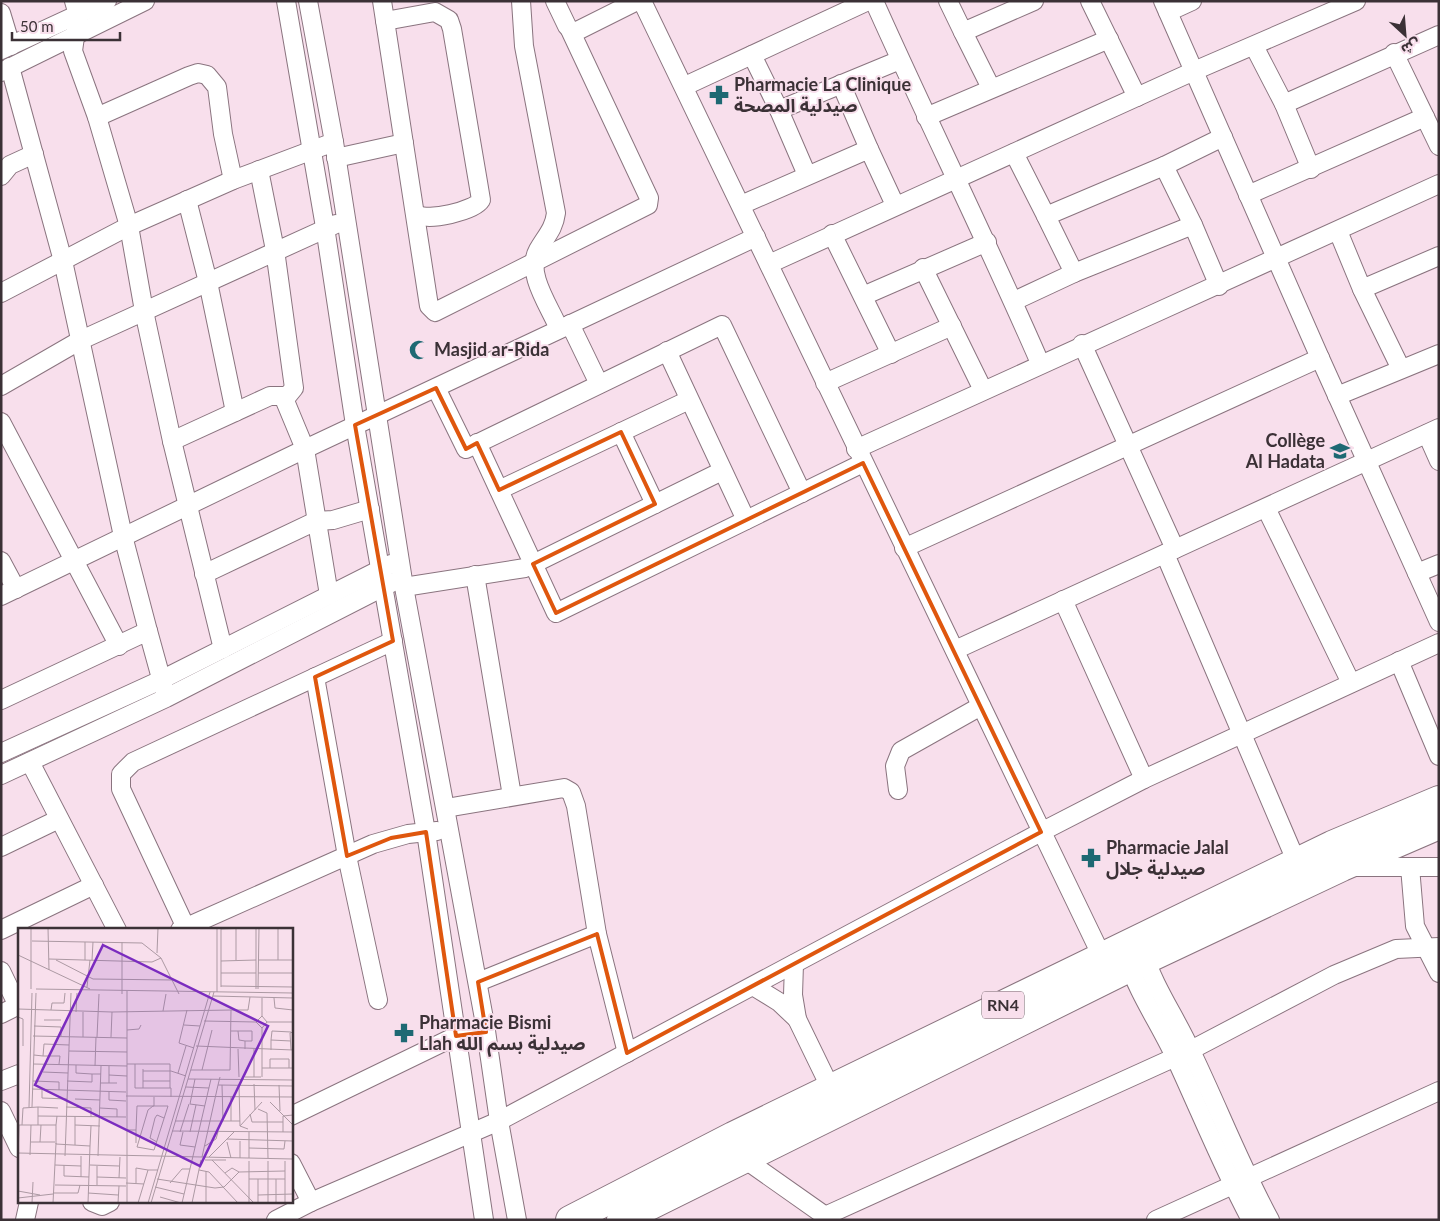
<svg xmlns="http://www.w3.org/2000/svg" width="1440" height="1221" viewBox="0 0 1440 1221" font-family="Lato,'Noto Sans Arabic',sans-serif">
	<rect width="100%" height="100%" fill="#f8dfec"/>
	<g fill="none" stroke-linecap="round" stroke-linejoin="round">
		<defs>
			<g id="minor">
				<polyline points="74,1 78,15 73,51 97,117 129,226 144,311 172,441 223,649"/>
				<polyline points="286,1 325,227 355,425 426,832 484,1220"/>
				<polyline points="308,1 334,142 404,587 485,1024 499,1121 517,1220"/>
				<polyline points="382,1 429,306 435,312 648,205 649,198 571,32"/>
				<path d="M521 1 524 46 556 213C554 229 546 236 538 250 525 273 550 307 559 329"/>
				<polyline points="555,1 567,26 573,33 637,1"/>
				<polyline points="642,1 1106,965"/>
				<path d="M874 1C928 122 987 241 1040 363"/>
				<polyline points="948,1 963,32 1034,1"/>
				<polyline points="1090,1 1137,97"/>
				<polyline points="1163,1 1320,358 1439,622"/>
				<polyline points="1168,12 1192,1"/>
				<polyline points="1,13 11,46"/>
				<path d="M385 21 435 12 449 20 452 29 478 182 481 200C474 211 428 222 416 214"/>
				<polyline points="963,32 991,88"/>
				<polyline points="1254,46 1284,104 1439,35"/>
				<polyline points="1,50 107,1"/>
				<polyline points="1394,53 1439,146"/>
				<polyline points="752,55 779,110 900,60"/>
				<polyline points="10,67 63,261 123,536 148,631"/>
				<polyline points="1,72 145,1"/>
				<polyline points="841,84 869,149"/>
				<polyline points="685,86 868,1"/>
				<polyline points="1284,104 1311,169"/>
				<polyline points="779,110 807,175"/>
				<polyline points="97,117 189,76 198,73 207,75 217,87 223,134 233,180"/>
				<polyline points="926,117 1109,39"/>
				<polyline points="1014,153 1046,216"/>
				<polyline points="336,158 404,143"/>
				<polyline points="1164,166 1193,225"/>
				<polyline points="259,170 275,250 294,388 285,399"/>
				<polyline points="1,176 10,165 34,154"/>
				<polyline points="1248,195 1425,117"/>
				<polyline points="187,200 208,282 235,412"/>
				<polyline points="741,205 869,149 895,205"/>
				<polyline points="1338,231 1362,289 1439,256"/>
				<polyline points="832,234 891,354"/>
				<polyline points="769,264 1194,71 1356,1"/>
				<polyline points="923,268 983,390"/>
				<polyline points="1074,273 1193,225 1219,286"/>
				<polyline points="1362,289 1401,369"/>
				<polyline points="1,293 129,226 233,180 334,142"/>
				<polyline points="863,296 987,242"/>
				<polyline points="1014,301 1074,273 1046,216 1164,166 1223,137"/>
				<polyline points="570,324 599,384"/>
				<polyline points="1082,344 1175,549"/>
				<polyline points="667,351 746,520"/>
				<polyline points="825,383 952,326"/>
				<polyline points="1,386 79,341 336,224"/>
				<polyline points="436,388 466,449 722,325 802,493"/>
				<polyline points="1337,396 1439,354"/>
				<polyline points="1,422 119,646"/>
				<polyline points="621,432 655,504"/>
				<polyline points="1427,434 1439,461"/>
				<polyline points="172,441 270,396 283,396 305,449 329,595"/>
				<polyline points="477,443 556,613 863,463"/>
				<path d="M856 449C1050 359 1245 274 1439 184"/>
				<polyline points="499,490 689,400"/>
				<polyline points="1266,508 1351,683"/>
				<polyline points="904,548 1320,358"/>
				<polyline points="1165,554 1297,863"/>
				<polyline points="1,561 16,589"/>
				<polyline points="1417,573 1439,564"/>
				<polyline points="204,574 316,521 333,520 370,509"/>
				<polyline points="475,575 512,796"/>
				<polyline points="404,587 525,568 722,471"/>
				<polyline points="1,596 305,449 756,237"/>
				<polyline points="1063,600 1144,779"/>
				<polyline points="955,650 1439,428"/>
				<polyline points="1399,661 1439,756"/>
				<polyline points="315,677 347,856 378,1000"/>
				<polyline points="1,700 148,631 164,689"/>
				<polyline points="1,753 161,680 391,564"/>
				<polyline points="30,762 117,930"/>
				<polyline points="1,775 166,698 393,582"/>
				<polyline points="898,790 895,766 901,751 981,706"/>
				<polyline points="446,808 564,788 571,792 576,806 597,934 627,1053"/>
				<polyline points="1,847 59,819"/>
				<polyline points="1352,867 1439,867"/>
				<polyline points="1410,867 1415,926 1439,973"/>
				<polyline points="1,930 94,885"/>
				<polyline points="180,930 373,844 408,834 437,831"/>
				<polyline points="187,930 121,789 121,774 133,762 393,641"/>
				<path d="M1143 952C1154 987 1176 1018 1191 1051 1218 1107 1240 1165 1270 1220"/>
				<path d="M1127 959C1139 995 1161 1026 1176 1059 1201 1113 1223 1168 1251 1220"/>
				<polyline points="794,964 793,995 797,1019 831,1089"/>
				<polyline points="1,971 18,1006"/>
				<polyline points="478,982 597,934"/>
				<polyline points="753,986 779,1002 797,1019"/>
				<polyline points="1,1014 19,1005"/>
				<polyline points="1,1081 19,1074"/>
				<polyline points="1,1111 19,1148"/>
				<polyline points="291,1116 456,1036 486,1032"/>
				<polyline points="740,1151 743,1158 831,1220"/>
				<polyline points="291,1163 311,1202 499,1121 1041,832 1144,779 1439,643"/>
				<polyline points="92,1202 102,1206 110,1202"/>
				<polyline points="825,1216 1191,1050 1334,975 1396,949 1439,947"/>
				<polyline points="25,1220 29,1202"/>
				<polyline points="276,1220 311,1202"/>
				<polyline points="1156,1220 1439,1091"/>
			</g>
			<g id="primary">
				<polyline points="570,1220 733,1136 1332,845 1439,800"/>
				<polyline points="621,1220 1145,960 1342,867 1439,825"/>
			</g>
		</defs>
		<!-- minor casing -->
		<use href="#minor" stroke="#8a747f" stroke-width="20"/>
		<!-- primary casing -->
		<use href="#primary" stroke="#8a747f" stroke-width="30"/>
		<!-- minor -->
		<use href="#minor" stroke="#fff" stroke-width="18"/>
		<!-- primary -->
		<use href="#primary" stroke="#fff" stroke-width="28"/>
	</g>
	<!-- marked area -->
	<path fill="none" stroke="#df570e" stroke-width="4" stroke-linejoin="round" d="M436 388 466 449 477 443 499 490 621 432 655 504 533 564 556 613 863 463 1041 832 627 1053 597 934 478 982 486 1032 456 1036 426 832 391 838 347 856 315 677 393 641 355 425Z"/>
	<!-- icons -->
	<defs>
		<symbol id="pharmacy-bare" viewBox="-9 -9 18 18"><path d="M-2-6h4v4h4v4h-4v4h-4v-4h-4v-4h4Z" fill="#1e6973" stroke="#f8dfec" stroke-width="2.5" paint-order="stroke"/></symbol>
		<symbol id="mosque-bare" viewBox="-9 -9 18 18"><path d="M3.5-4.9A6 6 0 1 0 3.5 4.9A5 5 0 1 1 3.5-4.9Z" fill="#1e6973" stroke="#f8dfec" stroke-width="2.5" paint-order="stroke"/></symbol>
		<symbol id="school-bare" viewBox="-9 -9 18 18"><path d="M0-5L7-2L0 1L-7-2ZM-4 1L0 2.5L4 1V4Q0 6-4 4Z" fill="#1e6973" stroke="#f8dfec" stroke-width="2.5" paint-order="stroke"/></symbol>
	</defs>
	<g fill-rule="evenodd">
		<use href="#pharmacy-bare" x="705" y="81" width="28" height="28"/>
		<use href="#mosque-bare" x="405" y="336" width="28" height="28"/>
		<use href="#school-bare" x="1326" y="437" width="28" height="28"/>
		<use href="#pharmacy-bare" x="1077" y="844" width="28" height="28"/>
		<use href="#pharmacy-bare" x="390" y="1019" width="28" height="28"/>
	</g>
	<g text-anchor="middle" stroke-width="4" stroke-linejoin="round" paint-order="stroke">
		<!-- shield labels -->
		<rect fill="#f8dfec" stroke="#74656d" stroke-width="1" x="982" y="991.5" width="42" height="27" rx="4"/>
		<g font-size="16" font-weight="bold" fill="#3b3136">
			<text x="1003" y="1011">RN4</text>
		</g>
		<!-- poi labels -->
		<g font-size="18" font-weight="bold" fill="#3b3136" stroke="#f8dfec" text-anchor="start">
			<text x="734" y="91">Pharmacie La Clinique<tspan x="734" dy="21">صيدلية المصحة</tspan></text>
			<text x="434" y="356">Masjid ar-Rida</text>
			<text x="1325" y="447" text-anchor="end">Collège<tspan x="1325" dy="21">Al Hadata</tspan></text>
			<text x="1106" y="854">Pharmacie Jalal<tspan x="1106" dy="21">صيدلية جلال</tspan></text>
			<text x="419" y="1029">Pharmacie Bismi<tspan x="419" dy="21">Llah صيدلية بسم الله</tspan></text>
		</g>
	</g>
	<!-- overview -->
	<g transform="translate(18 928)">
		<rect width="275" height="275" fill="#f8dfec"/>
		<path fill="none" stroke="#ac99a3" stroke-width="1" d="M13 0V61M30 0 31 42M199 0V64M203 0V59M218 0V32M238 0V61M260 0V32M203 1 229 0M14 13 124 15 143 30 161 66M139 25 140 0M0 27 72 61M31 31 134 34 143 30M38 32 75 51 155 52M67 32V14M74 32 75 14M240 32H275M203 33 238 32M203 45H238M240 45H275M203 58 275 59M69 59 72 32M18 61 275 65M240 61 241 0M104 66V14M195 68 275 70M256 70 257 80 275 82M0 81 94 84 213 82 212 142H173M33 82 34 75H46L47 65M169 82 161 115 176 120M213 82H230L232 69M145 83 148 66M58 84 59 65M0 89 5 91V118M26 92H43M186 93 238 94 244 100 249 94 244 88M238 94 244 88V70M249 94H275M166 97 182 98M16 98 43 99V108M109 102 121 101 123 97M213 103H234V113H227V121M220 103 221 112 227 113M15 108 109 110M65 109V84M79 109 81 66M93 109 94 84M253 112 254 103 273 104M178 118 275 122M220 121 221 149M236 121V149M253 122V112L273 113M273 122 272 105 275 104M51 123 109 124M16 127 25 128 26 116 51 117M25 128H42L41 136M15 136 109 138M109 136H152V160M117 136V160H153V169M58 137V145L74 146M77 138 78 109M91 138V155M244 140H275M252 140V131H271V140M184 142 194 102M125 143H153L168 148M25 144 50 145M160 145 168 118M91 147 109 148M202 149 200 157 275 158M227 149H243M244 149V100M170 151 275 152M177 151 172 176 187 178M15 153 41 154V162M49 153 74 154V146H83M125 153H152M82 155H99M236 156 237 182M204 157 205 193M221 157 222 198 230 201M261 157 262 183M168 159 191 160M125 160V141M14 161 108 164M24 162V170L49 171M91 164V172L108 173M108 168 275 169M213 169V193M57 171 82 172M252 174 275 197M11 179 14 65M14 179 18 65M20 179V197H4L5 180ZM20 179 40 180M48 179 73 180V189M82 180 99 181V189M240 181 249 185 250 230M232 186 234 194H265M20 188 108 189M57 188V217M157 193H222M20 197H38L39 188M38 197V216L72 218 70 275M57 197 82 198M222 198 244 174M108 202H118V215M118 202 119 178H150L136 222 119 219 130 182 135 178H136V169M154 203 275 204M162 204 171 176M165 204 162 217 177 219M172 204 178 177M231 204V230M265 204V188L275 187M209 211 275 213M222 213V230M13 214H37M22 214 23 197M139 214 132 210 137 190 139 187 146 190M209 214 213 230M72 218 73 198M187 218 198 211 200 204M231 220 266 221 267 213M0 225 275 231M12 227 13 197M47 228 53 65M80 228 83 138M184 229 200 157M191 229 217 203M0 232 1 197H4M187 232H208M194 232 236 275M231 233V275M250 233V275M37 237 63 238M46 237V248L71 249M72 237 101 238M79 238V257M181 242 191 244 220 275M188 243V275M207 245 214 240 221 244M63 249V228M79 249 108 250M101 250 102 229M139 251 197 260 206 259 221 244 267 243M231 251H267M240 251V275M258 251V275M108 255 126 256M118 255V240L130 242M152 255 164 241H172M37 257 108 258M137 259 166 266M0 263 22 267M35 265H60L62 257M70 265 100 267M240 267 275 266M142 269 163 275M0 270 35 266M14 275 15 254M35 275 38 215M100 275 101 258M109 275V63M120 275 130 242H140M130 275 192 64M133 275 196 64M164 275 193 151M174 275 183 232M267 275V233"/>
		<path fill="#7b2cbf" fill-opacity="0.15" stroke="#7b2cbf" stroke-width="2.5" d="M85 17 250 98 182 238 17 157Z"/>
		<rect width="275" height="275" fill="none" stroke="#3b3136" stroke-width="2.5"/>
	</g>
	<!-- border -->
	<rect width="1440" height="1221" fill="none" stroke="#3b3136" stroke-width="5"/>
	<!-- north arrow -->
	<g transform="translate(1405 35) rotate(154)" stroke="#f8dfec" stroke-width="4" paint-order="stroke">
	<path d="M0-4L9 19L0 12L-9 19Z" fill="#3b3136"/>
	<text y="-8" font-size="14" font-weight="bold" text-anchor="middle" fill="#3b3136">ش</text>
	</g>
	<!-- scale -->
	<path d="M12 32v8h108v-8" fill="none" stroke="#3b3136" stroke-width="2.5"/>
	<text x="20" y="32" font-size="15" fill="#3b3136" stroke="#f8dfec" stroke-width="4" paint-order="stroke">50 m</text>
</svg>
